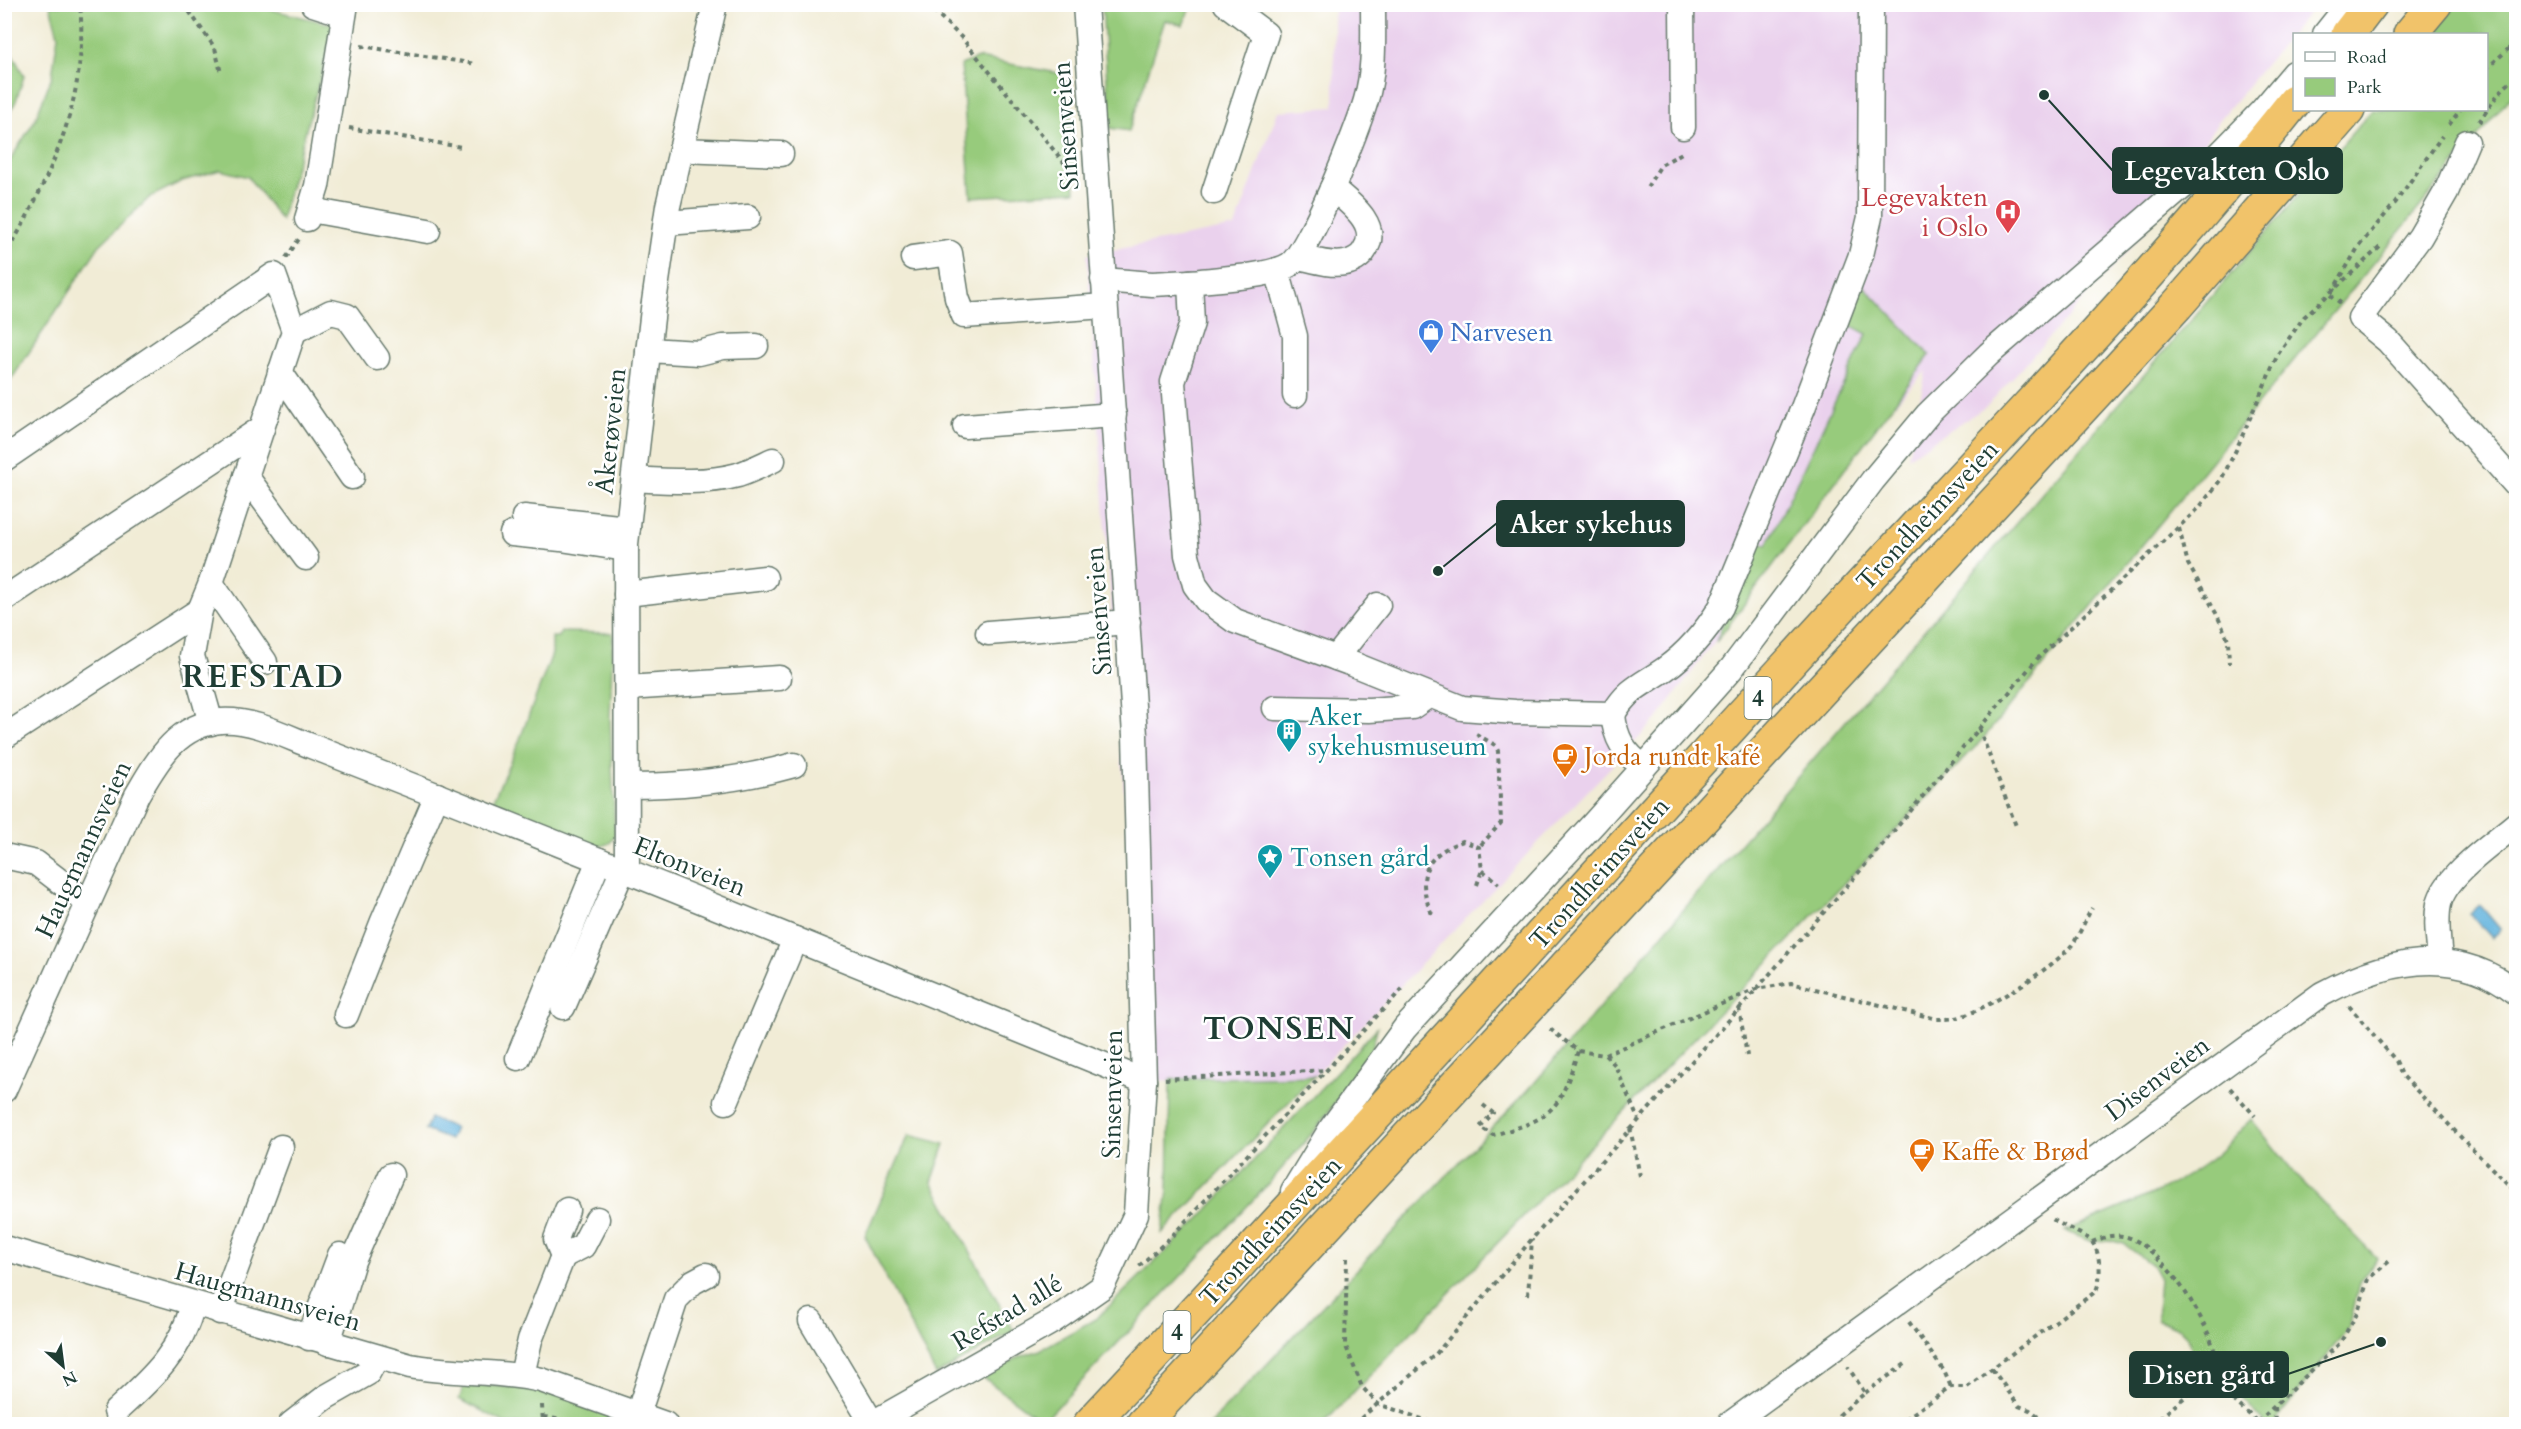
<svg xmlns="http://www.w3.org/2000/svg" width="2521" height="1429" viewBox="0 0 2521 1429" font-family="Cardo,serif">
	<rect width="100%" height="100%" fill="#fff"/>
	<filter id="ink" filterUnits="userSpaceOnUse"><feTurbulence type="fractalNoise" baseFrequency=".0167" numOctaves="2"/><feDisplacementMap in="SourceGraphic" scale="12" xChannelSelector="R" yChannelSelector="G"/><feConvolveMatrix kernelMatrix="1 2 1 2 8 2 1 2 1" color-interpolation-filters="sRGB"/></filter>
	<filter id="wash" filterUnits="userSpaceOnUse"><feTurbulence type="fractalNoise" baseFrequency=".008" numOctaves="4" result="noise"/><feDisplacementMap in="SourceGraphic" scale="24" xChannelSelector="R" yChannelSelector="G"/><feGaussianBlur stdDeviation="1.35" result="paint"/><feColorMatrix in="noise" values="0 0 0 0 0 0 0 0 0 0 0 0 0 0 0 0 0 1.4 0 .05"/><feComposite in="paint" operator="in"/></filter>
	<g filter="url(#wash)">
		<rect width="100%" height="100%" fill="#f1ecd6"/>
		<!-- built -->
		<polygon fill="#ead1ed" points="1334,5 2315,5 2217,123 2147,229 1987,406 1908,457 1926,371 1877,423 1657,719 1314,1076 1144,1081 1087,255 1235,227 1278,111 1334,107"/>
		<!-- green -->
		<g fill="#97cb7c" stroke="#5b8458" stroke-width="1.5">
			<polygon points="50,5 252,5 335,25 281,220 248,177 220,170 182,181 150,197 99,246 5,389 4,170 35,120 52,76 58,35"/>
			<polygon points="1102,5 1191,5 1183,25 1165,20 1129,131 1110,128"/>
			<polygon points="2455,5 2516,5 2516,90 1982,740 1323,1424 1210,1424 1530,1088 2372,110 2486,110 2486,34 2432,34"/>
			<polygon points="5,51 13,55 24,76 16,101 5,121"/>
			<polygon points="978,58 1068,75 1075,191 971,197 961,65"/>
			<polygon points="1863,285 1930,355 1716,642 1753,538 1767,545 1867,334 1848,324"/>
			<polygon points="561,632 613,633 610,718 615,835 610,843 596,848 488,811 518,744 552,654 552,637 559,637"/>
			<polygon points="1377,1028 1371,1054 1315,1130 1271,1181 1043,1422 983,1377 1019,1357 1040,1350 1097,1318 1199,1219"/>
			<polygon points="1314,1076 1162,1233 1168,1191 1170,1079"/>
			<path d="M2251 1119 2297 1176 2377 1258 2359 1283 2350 1326 2273 1424H2266L2221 1375 2194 1356 2188 1337 2180 1329 2157 1319 2160 1279 2153 1266 2124 1244 2109 1240 2092 1242 2065 1231C2111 1211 2163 1194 2204 1164 2222 1152 2236 1135 2251 1119Z"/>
			<polygon points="909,1135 945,1144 932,1182 1014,1331 936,1375 865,1236"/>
			<polygon points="465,1384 545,1389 641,1424 507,1424 459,1399"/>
		</g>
		<!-- water -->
		<g fill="#62b3dd" stroke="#407888" stroke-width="1.5">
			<polygon points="2480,905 2501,930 2492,938 2470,913"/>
			<polygon points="430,1118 455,1128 450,1140 425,1130"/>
		</g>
	</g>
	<g filter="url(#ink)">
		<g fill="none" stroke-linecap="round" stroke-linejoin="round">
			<defs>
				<g id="minor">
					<polyline points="313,4 344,14"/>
					<polyline points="1682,4 1683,127"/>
					<polyline points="2325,34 2349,4"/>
					<polyline points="2467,142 2446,192 2420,237 2360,318 2388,341 2516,485"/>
					<polyline points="681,150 781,154"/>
					<polyline points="1214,192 1266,34 1226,4"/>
					<polyline points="310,210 428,231"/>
					<polyline points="307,219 317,186 346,4"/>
					<polyline points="666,223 748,217"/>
					<path d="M1299 257C1313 260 1330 266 1345 263 1352 262 1361 257 1364 251 1382 226 1350 203 1332 188"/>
					<polyline points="913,258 950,253 957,298 964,316 1105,306"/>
					<polyline points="1277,270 1295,336 1295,395"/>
					<polyline points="1103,280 1152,284 1190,282 1192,323 1173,382 1187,555 1195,585 1206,600 1235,621 1355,665 1462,708 1515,712 1613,714"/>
					<path d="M1190 282C1215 279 1269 277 1289 265 1309 253 1358 128 1366 100 1375 70 1373 36 1373 4"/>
					<polyline points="294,331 331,312 347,316 377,358"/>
					<polyline points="648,350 699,353 723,347 756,346"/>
					<polyline points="280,372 352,477"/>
					<polyline points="965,426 1114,415"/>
					<polyline points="4,459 274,275 294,331 211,583 200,610 192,656 211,723"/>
					<polyline points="246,476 306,558"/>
					<path d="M634 479C668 481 705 484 738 475 750 471 762 465 773 460"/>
					<polyline points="524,517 628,528"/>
					<polyline points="512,534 561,539 626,549"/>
					<polyline points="211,583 265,662"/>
					<polyline points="626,594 765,578"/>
					<polyline points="4,599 262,428"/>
					<polyline points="988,633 1128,622"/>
					<polyline points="1336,658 1378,605"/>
					<polyline points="627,688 779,678"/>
					<polyline points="1275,708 1369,710 1412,707 1428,696"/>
					<path d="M1613 714C1628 688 1642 685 1665 669 1689 652 1706 631 1721 607L1803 408 1861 255 1870 217 1871 4"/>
					<path d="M1613 714C1615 738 1624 753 1644 767"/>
					<polyline points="4,737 200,610"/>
					<path d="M627 786C685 786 738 781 794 765"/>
					<polyline points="4,856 36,863 88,903"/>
					<polyline points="627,871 626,544 653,309 668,206 715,4"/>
					<path d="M2440 961C2439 943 2435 922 2439 904 2445 875 2494 843 2516 824"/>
					<polyline points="563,1007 623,869"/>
					<polyline points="346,1015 383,921 437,795"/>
					<polyline points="518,1058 599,860"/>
					<path d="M4 1090 137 795C157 761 176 725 221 721 252 719 283 735 311 746 354 763 398 780 441 797 676 890 910 985 1144 1081"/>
					<polyline points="726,1102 795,939"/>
					<polyline points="1293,1191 1332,1127 1405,1028 1596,821 1732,668 1873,480 1928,414 1989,354 2216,158 2261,112 2294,73"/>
					<polyline points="567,1210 556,1239 563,1256 583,1246 597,1219"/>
					<path d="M4 1248 410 1366C453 1374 498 1370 541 1380L665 1424"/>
					<polyline points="220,1312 281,1147"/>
					<polyline points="811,1321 872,1423"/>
					<polyline points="309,1338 340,1255"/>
					<polyline points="328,1343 353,1261 391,1175"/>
					<polyline points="522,1375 530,1340 563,1256"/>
					<path d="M116 1411C151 1379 181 1353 193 1304"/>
					<polyline points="638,1414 676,1299 693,1282 706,1275"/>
					<polyline points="291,1424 326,1397 368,1373 377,1357"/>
					<polyline points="871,1424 1053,1321 1102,1287 1136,1214 1144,1081 1135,735 1085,4"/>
					<path d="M1730 1424 2322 994C2385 960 2456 944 2516 992"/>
				</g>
				<g id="highway">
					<polyline points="2348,34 2371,4"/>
					<polyline points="2410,34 2435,4"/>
					<path d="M1090 1424C1346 1151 1597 873 1850 597 2001 434 2156 276 2294 102"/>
					<polyline points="1143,1424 2177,305 2348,110"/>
				</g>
			</defs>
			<!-- minor casing -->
			<use href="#minor" stroke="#687a6d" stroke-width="27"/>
			<!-- highway casing -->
			<use href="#highway" stroke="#687a6d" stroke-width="36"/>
			<!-- path -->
			<g stroke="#687a6d" stroke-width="4" stroke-dasharray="4.5 4.5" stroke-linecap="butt">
				<polyline points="184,4 215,48 221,73"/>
				<polyline points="927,4 961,37 1071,171"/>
				<polyline points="361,46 476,64"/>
				<polyline points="2486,69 2516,42"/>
				<path d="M2479 122C2490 107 2499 88 2516 79"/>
				<polyline points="2449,125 2460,110"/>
				<polyline points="349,128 461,147"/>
				<polyline points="1647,187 1661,165 1682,153 1682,150"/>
				<path d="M4 258C50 178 89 99 80 4"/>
				<polyline points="286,258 299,239"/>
				<polyline points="2332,292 2359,246 2396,202 2442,136"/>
				<polyline points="2330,295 2342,304"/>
				<polyline points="2179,528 2188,564 2216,613 2228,639 2229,664"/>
				<polyline points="1979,728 2016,826"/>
				<polyline points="1476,734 1495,745 1498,751 1501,823 1479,847"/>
				<polyline points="1477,885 1482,870"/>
				<path d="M1432 914C1415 877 1425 854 1463 841L1479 847 1482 870 1499 884"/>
				<polyline points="2349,1006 2396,1061 2402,1075 2473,1150 2516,1192"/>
				<polyline points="1739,1008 1747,1056"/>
				<polyline points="1550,1029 1578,1051 1605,1055 1615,1065 1638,1119"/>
				<path d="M1605 1055 1756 989 1791 983 1937 1019C1943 1019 1950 1019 1956 1018 1983 1012 2055 967 2072 945 2080 934 2085 920 2092 908"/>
				<polyline points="1165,1079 1325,1070"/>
				<polyline points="2230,1088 2255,1116"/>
				<path d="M1483 1105 1493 1113 1480 1127 1493 1135C1555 1118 1559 1110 1578 1051"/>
				<polyline points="1630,1128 1640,1176"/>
				<path d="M2092 1242C2102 1238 2112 1234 2123 1236 2159 1241 2212 1325 2216 1359 2216 1366 2214 1374 2213 1382"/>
				<polyline points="1347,1258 1345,1344 1362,1387 1378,1404 1437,1424"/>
				<polyline points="1139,1266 1170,1238 1405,986"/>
				<polyline points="1528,1295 1532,1239"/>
				<polyline points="1909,1322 1944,1371 1951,1387"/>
				<polyline points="1992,1369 2019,1406 2030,1410 2049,1424"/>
				<polyline points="2213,1382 2260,1424"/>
				<polyline points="1865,1393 1908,1362"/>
				<polyline points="542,1405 543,1424"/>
				<polyline points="2275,1407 2276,1424"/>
				<polyline points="544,1417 588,1424"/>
				<polyline points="2258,1422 2340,1343 2358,1312 2368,1279 2392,1259"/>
				<polyline points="1354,1424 1436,1354 1532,1239 1747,1000 1873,856 2037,659 2199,508 2222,478 2236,450 2278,354 2304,317 2380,247"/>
				<polyline points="1838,1424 1839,1415 1865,1393 1848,1367"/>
				<path d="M1898 1424 1951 1387H1967L2095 1292C2102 1282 2101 1252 2092 1242 2086 1235 2060 1225 2051 1218"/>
				<polyline points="2153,1424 2198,1386 2213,1382"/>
			</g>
			<!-- minor -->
			<use href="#minor" stroke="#fff" stroke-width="24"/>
			<!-- highway -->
			<use href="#highway" stroke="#f1c36a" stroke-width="33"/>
		</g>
	</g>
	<!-- icons -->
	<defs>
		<symbol id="hospital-pin" viewBox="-11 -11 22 30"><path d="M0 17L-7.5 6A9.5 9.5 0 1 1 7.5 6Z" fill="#e0444e" stroke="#fff"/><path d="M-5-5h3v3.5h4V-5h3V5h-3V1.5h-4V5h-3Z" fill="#fff"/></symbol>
		<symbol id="shop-pin" viewBox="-11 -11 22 30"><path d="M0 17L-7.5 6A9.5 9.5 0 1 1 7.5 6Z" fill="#3f7fe0" stroke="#fff"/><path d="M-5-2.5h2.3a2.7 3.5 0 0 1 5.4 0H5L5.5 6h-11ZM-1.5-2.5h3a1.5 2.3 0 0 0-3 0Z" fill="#fff"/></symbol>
		<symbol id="building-pin" viewBox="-11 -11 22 30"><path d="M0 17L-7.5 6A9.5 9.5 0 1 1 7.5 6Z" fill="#0f9aa8" stroke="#fff"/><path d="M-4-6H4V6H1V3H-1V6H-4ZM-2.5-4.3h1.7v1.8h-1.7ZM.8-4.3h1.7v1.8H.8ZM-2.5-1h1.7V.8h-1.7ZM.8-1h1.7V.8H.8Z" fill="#fff"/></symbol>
		<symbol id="cafe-pin" viewBox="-11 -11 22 30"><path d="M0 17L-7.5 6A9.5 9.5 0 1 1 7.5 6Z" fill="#e8710a" stroke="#fff"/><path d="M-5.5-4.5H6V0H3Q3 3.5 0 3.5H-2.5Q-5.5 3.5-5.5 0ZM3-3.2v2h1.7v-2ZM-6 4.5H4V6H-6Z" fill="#fff"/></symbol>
		<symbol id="sight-pin" viewBox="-11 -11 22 30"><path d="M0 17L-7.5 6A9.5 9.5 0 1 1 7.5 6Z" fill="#0f9aa8" stroke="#fff"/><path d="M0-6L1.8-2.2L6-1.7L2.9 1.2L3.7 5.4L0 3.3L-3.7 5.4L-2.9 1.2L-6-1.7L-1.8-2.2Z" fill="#fff"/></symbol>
	</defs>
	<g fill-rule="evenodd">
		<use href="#hospital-pin" x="1993" y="197" width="30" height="40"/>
		<use href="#shop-pin" x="1416" y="317" width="30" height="40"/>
		<use href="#building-pin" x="1274" y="716" width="30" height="40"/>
		<use href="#cafe-pin" x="1550" y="741" width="30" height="40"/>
		<use href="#sight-pin" x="1255" y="842" width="30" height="40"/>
		<use href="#cafe-pin" x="1907" y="1136" width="30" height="40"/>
	</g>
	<g text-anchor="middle" stroke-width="5" stroke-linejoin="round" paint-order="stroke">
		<!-- shield labels -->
		<g fill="#fff" stroke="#627771" stroke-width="1.5">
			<rect x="1744.5" y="677" width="27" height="42" rx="4.5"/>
			<rect x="1163.5" y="1311" width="27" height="42" rx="4.5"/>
		</g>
		<g font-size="24" font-weight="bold" fill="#1f3d34">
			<text x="1758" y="706">4</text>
			<text x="1177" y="1340">4</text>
		</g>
		<!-- street labels -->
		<g font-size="26" fill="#1f3d34" stroke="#fff">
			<text transform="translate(1065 126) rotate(-94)" y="9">Sinsenveien</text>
			<text transform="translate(610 431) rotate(-84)" y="9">Åkerøveien</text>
			<text transform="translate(1927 515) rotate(-47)" y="9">Trondheimsveien</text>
			<text transform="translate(1098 611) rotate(-94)" y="9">Sinsenveien</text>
			<text transform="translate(83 849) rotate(-65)" y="9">Haugmannsveien</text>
			<text transform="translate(690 866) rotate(22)" y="9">Eltonveien</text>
			<text transform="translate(1599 873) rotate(-48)" y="9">Trondheimsveien</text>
			<text transform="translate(2157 1078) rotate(-37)" y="9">Disenveien</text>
			<text transform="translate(1112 1094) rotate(-89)" y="9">Sinsenveien</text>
			<text transform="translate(1270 1231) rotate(-47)" y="9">Trondheimsveien</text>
			<text transform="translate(268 1296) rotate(16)" y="9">Haugmannsveien</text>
			<text transform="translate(1007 1312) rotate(-31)" y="9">Refstad allé</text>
		</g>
		<!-- health labels -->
		<g font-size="26" fill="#be3a42" stroke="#fff" text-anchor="end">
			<text x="1988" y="206">Legevakten<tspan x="1988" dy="30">i Oslo</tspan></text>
		</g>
		<!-- shop labels -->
		<g font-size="26" fill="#366cbe" stroke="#fff" text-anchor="start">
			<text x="1450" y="341">Narvesen</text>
		</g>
		<!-- culture labels -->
		<g font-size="26" fill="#0d838f" stroke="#fff" text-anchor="start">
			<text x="1308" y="725">Aker<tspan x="1308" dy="30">sykehusmuseum</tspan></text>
			<text x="1290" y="866">Tonsen gård</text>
		</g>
		<!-- food labels -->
		<g font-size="26" fill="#c56008" stroke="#fff" text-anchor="start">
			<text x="1584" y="765">Jorda rundt kafé</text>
			<text x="1942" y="1160">Kaffe &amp; Brød</text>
		</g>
		<!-- district labels -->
		<g font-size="32" font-weight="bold" letter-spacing="1.5" fill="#1f3d34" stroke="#fff">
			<text x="263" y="687">REFSTAD</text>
			<text x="1279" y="1039">TONSEN</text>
		</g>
	</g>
	<!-- callouts -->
	<path fill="none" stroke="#1f3d34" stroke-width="2" d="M2044 95L2113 171M1438 571L1497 523M2381 1342L2288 1374"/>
	<g fill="#1f3d34" stroke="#fff" stroke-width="2">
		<circle cx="2044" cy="95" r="6"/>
		<circle cx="1438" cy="571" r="6"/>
		<circle cx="2381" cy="1342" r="6"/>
	</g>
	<g fill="#1f3d34" stroke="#1f3d34" stroke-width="2">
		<rect x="2113" y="148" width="229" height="45" rx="6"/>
		<rect x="1497" y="501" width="187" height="45" rx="6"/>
		<rect x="2130" y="1352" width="158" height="45" rx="6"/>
	</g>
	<g font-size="27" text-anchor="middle" font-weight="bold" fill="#fff">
		<text x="2227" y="180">Legevakten Oslo</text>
		<text x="1591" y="533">Aker sykehus</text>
		<text x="2209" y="1384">Disen gård</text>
	</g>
	<!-- margin -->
	<rect width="2521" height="1429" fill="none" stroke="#fff" stroke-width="24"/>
	<!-- legend -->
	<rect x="2293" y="33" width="195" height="78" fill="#ffffff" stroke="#a5b1ae" stroke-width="1.5"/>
	<rect x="2305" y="52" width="30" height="9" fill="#ffffff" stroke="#a5b1ae" stroke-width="1.5"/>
	<text x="2347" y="63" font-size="18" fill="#1f3d34">Road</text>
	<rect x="2305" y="78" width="30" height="18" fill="#97cb7c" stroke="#a5b1ae" stroke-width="1.5"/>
	<text x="2347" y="93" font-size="18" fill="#1f3d34">Park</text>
	<!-- north arrow -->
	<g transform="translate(63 1366) rotate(152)" stroke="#ffffff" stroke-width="4.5" paint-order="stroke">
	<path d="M0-4.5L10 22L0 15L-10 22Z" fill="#1f3d34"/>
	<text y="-9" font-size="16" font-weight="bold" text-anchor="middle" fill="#1f3d34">N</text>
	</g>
</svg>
